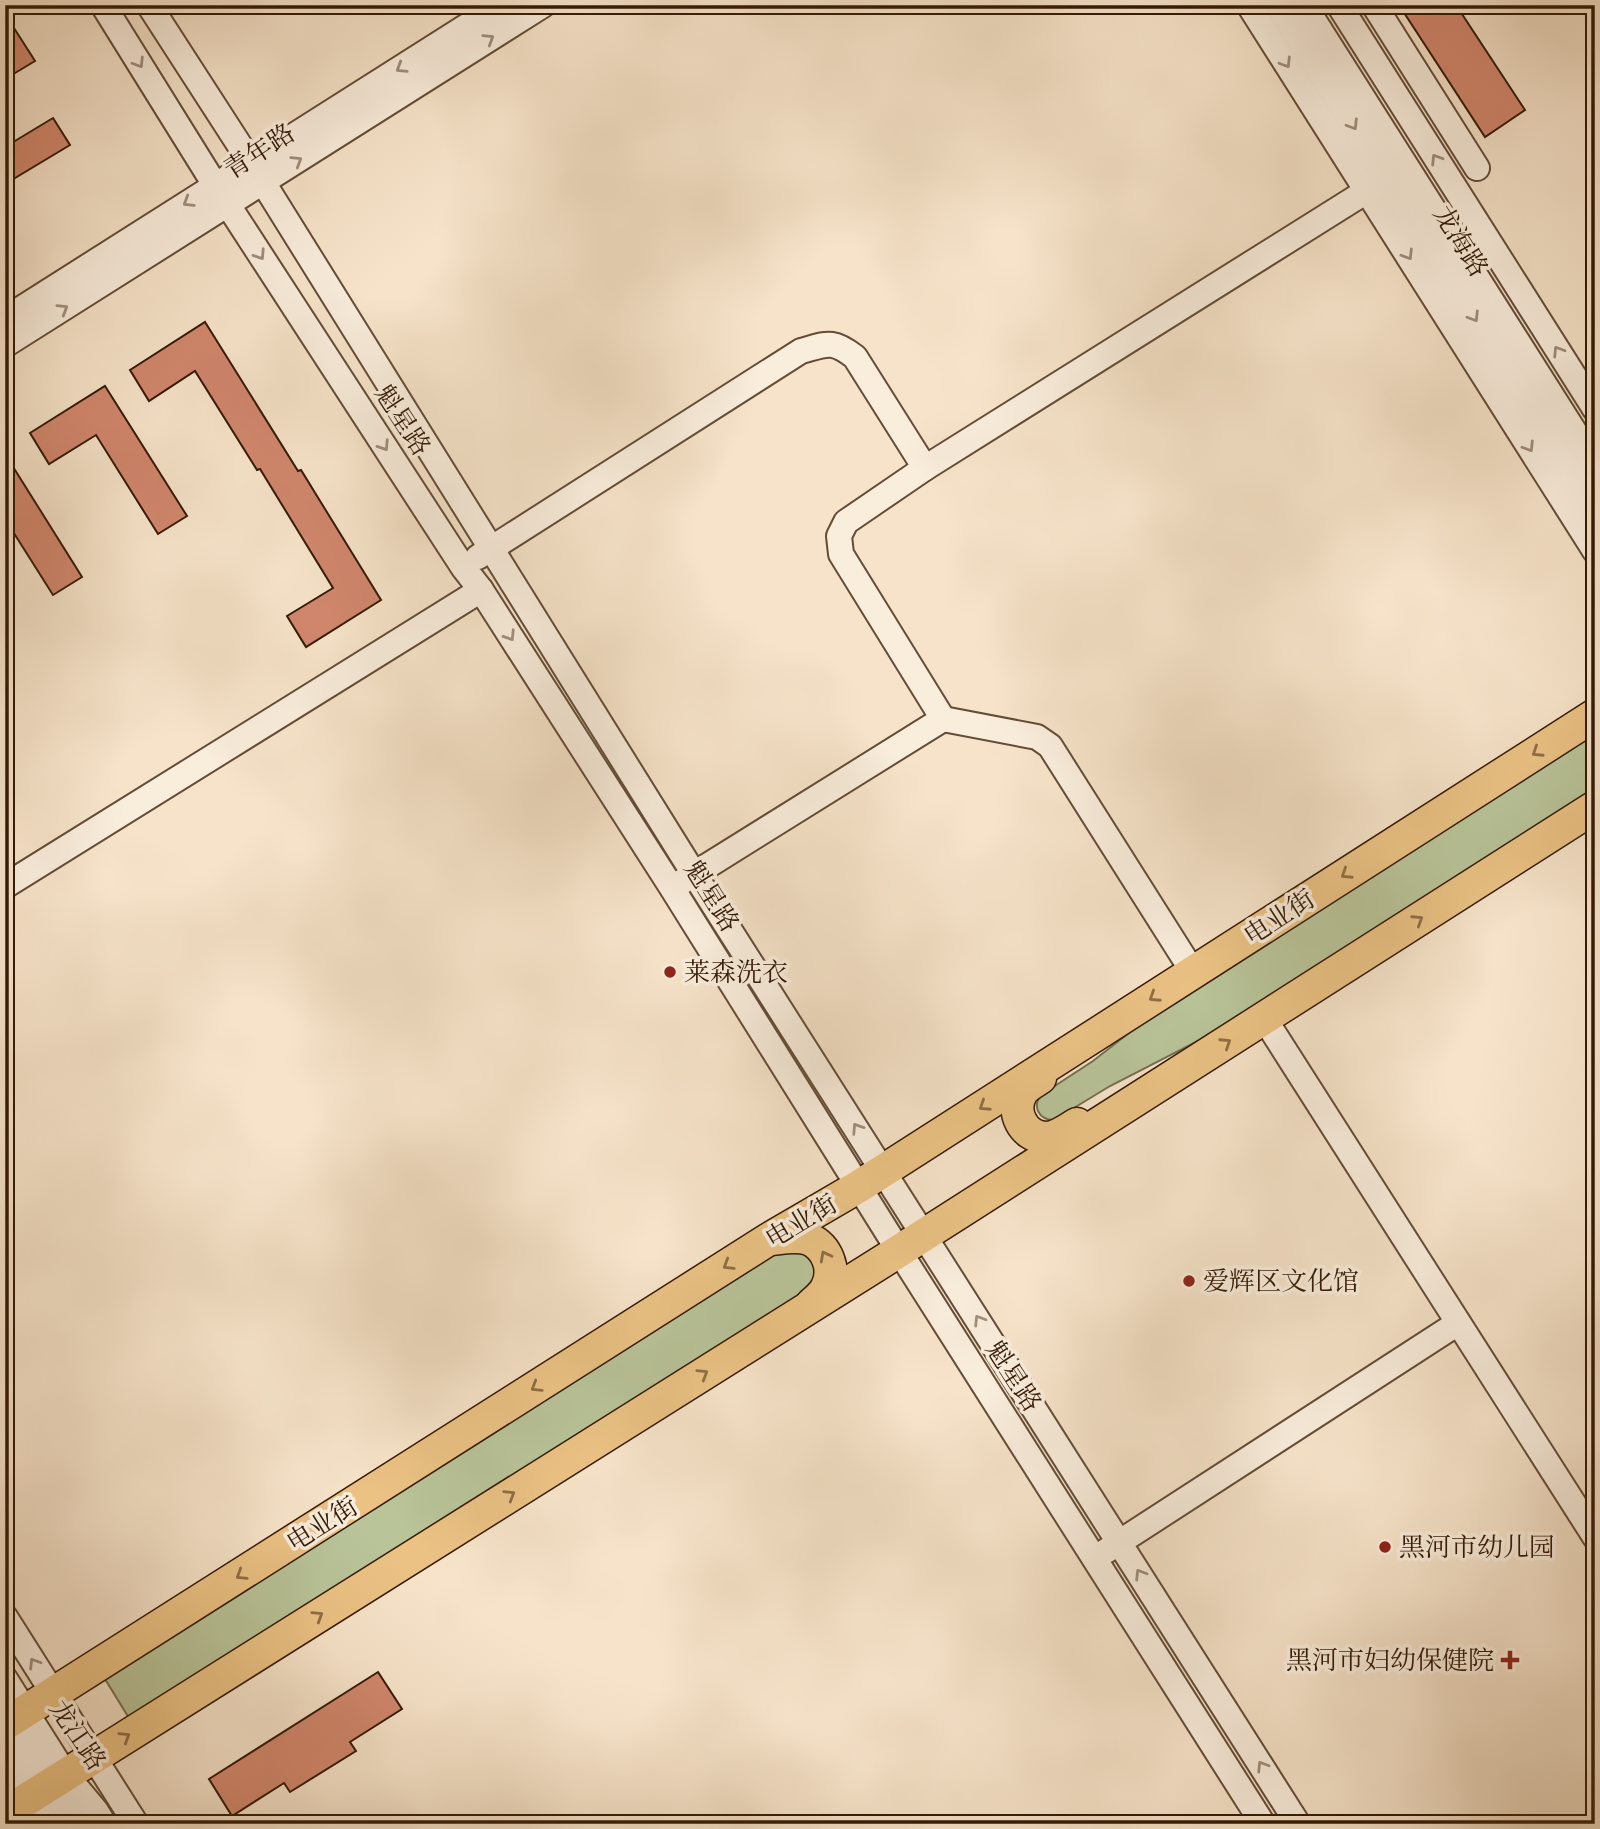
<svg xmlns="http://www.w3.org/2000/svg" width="1600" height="1829" viewBox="0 0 1600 1829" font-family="'IM FELL Double Pica','Noto Serif SC',serif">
	<rect width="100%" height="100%" fill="#f6e3c9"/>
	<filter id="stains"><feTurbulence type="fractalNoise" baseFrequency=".00286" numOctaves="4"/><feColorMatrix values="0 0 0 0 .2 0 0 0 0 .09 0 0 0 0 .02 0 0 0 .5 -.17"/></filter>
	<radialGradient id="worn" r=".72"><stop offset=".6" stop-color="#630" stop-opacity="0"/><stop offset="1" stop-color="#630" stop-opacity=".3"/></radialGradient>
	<!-- green -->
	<g fill="#b9c499" stroke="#766f50" stroke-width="2">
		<path d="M1595 732V796L1198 1041 1110 1086 1054 1120C1039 1120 1032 1107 1041 1095L1093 1061 1175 997Z"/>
		<polygon points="785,1248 818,1257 816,1288 129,1718 105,1679"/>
	</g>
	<!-- building -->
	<g fill="#d1876d" stroke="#341a06" stroke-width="2">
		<polygon points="1399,5 1456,5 1525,110 1485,137"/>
		<polygon points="5,14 35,61 5,79"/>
		<polygon points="53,118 70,145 5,184 5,147"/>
		<polygon points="205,322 298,471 301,470 381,600 306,647 287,616 333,588 260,469 257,470 195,371 149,401 130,370"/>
		<polygon points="105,386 187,516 158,534 96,435 49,464 30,433"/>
		<polygon points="5,454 82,577 53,595 5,519"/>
		<polygon points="378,1672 402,1709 350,1742 356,1751 290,1792 284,1783 232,1816 209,1779"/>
	</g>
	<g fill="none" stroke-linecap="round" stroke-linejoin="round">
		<defs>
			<g id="minor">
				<polyline points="103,5 215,185 463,567 481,590 672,888 899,1251 1263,1824"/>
				<polyline points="149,5 251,163 694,874 1298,1824"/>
				<polyline points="1249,5 1595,551"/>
				<polyline points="1277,5 1595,508"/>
				<polyline points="1304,5 1595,464"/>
				<polyline points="1339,5 1595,409"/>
				<polyline points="1374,5 1477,168"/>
				<polyline points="5,319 500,5"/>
				<polyline points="5,345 543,5"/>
				<path d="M478 557 801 351C827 344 832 339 855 357L925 468"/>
				<polyline points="943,719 1037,737 1050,746 1193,972"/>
				<polyline points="680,883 943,719 841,554 839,536 846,522 925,468 1405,167"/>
				<polyline points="5,886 481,590"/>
				<polyline points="1264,1018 1595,1537"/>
				<polyline points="1106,1551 1458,1323"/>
				<polyline points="5,1617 136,1824"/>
				<polyline points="5,1679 65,1774 96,1811 104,1824"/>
				<polyline points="5,1711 75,1824"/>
				<polyline points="5,1754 47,1824"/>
			</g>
			<g id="major">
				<path d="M1040 1078C1034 1082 1026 1086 1022 1092 1010 1111 1023 1137 1046 1138 1057 1138 1067 1130 1077 1124"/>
				<path d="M770 1239C782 1238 797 1235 809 1239 827 1247 836 1269 827 1287 824 1294 818 1299 812 1304"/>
				<polyline points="5,1724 769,1239 858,1187 1595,715"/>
				<polyline points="5,1813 899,1251 1595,807"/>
			</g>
		</defs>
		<!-- minor casing -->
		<use href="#minor" stroke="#644c37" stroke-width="28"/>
		<!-- major casing -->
		<use href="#major" stroke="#341a06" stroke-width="35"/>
		<!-- minor -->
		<use href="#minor" stroke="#f9eddc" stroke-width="24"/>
		<!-- major -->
		<use href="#major" stroke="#ebc284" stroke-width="32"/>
	</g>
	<!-- one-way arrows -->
	<defs><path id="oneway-chevron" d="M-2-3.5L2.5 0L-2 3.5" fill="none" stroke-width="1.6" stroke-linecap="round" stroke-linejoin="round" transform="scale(1.75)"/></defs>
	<g stroke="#a08e7c">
		<use href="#oneway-chevron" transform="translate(489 39) rotate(-32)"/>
		<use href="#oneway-chevron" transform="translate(139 63) rotate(58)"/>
		<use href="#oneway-chevron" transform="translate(1286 63) rotate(58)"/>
		<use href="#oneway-chevron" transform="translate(401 68) rotate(148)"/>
		<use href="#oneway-chevron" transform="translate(1353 125) rotate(58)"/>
		<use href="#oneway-chevron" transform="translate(1436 159) rotate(-122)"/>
		<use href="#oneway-chevron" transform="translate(297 161) rotate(-32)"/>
		<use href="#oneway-chevron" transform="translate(188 202) rotate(148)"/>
		<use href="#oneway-chevron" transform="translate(260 255) rotate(57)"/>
		<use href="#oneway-chevron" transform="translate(1408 255) rotate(58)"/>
		<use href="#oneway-chevron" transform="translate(63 309) rotate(-32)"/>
		<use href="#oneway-chevron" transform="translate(1474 317) rotate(58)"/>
		<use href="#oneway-chevron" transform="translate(1558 351) rotate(-122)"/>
		<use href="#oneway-chevron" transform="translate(384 446) rotate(57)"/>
		<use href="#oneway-chevron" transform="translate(1529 447) rotate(58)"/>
		<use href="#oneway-chevron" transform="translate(510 636) rotate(57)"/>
		<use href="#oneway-chevron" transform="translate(857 1128) rotate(-123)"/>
		<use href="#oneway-chevron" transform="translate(979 1320) rotate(-122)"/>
		<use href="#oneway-chevron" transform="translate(1140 1574) rotate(-122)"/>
		<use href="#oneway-chevron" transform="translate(34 1663) rotate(-122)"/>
		<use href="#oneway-chevron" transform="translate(1262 1766) rotate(-122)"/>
	</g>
	<g stroke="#906e45">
		<use href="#oneway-chevron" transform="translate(1537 752) rotate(147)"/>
		<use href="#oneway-chevron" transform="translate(1346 874) rotate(147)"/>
		<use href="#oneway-chevron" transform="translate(1418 920) rotate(-33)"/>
		<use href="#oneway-chevron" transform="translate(1154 997) rotate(147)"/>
		<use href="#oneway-chevron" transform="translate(1226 1043) rotate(-33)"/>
		<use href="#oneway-chevron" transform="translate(984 1106) rotate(147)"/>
		<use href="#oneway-chevron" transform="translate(825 1256) rotate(-118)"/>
		<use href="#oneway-chevron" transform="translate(728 1265) rotate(148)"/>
		<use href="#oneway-chevron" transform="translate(703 1374) rotate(-32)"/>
		<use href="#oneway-chevron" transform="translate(536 1387) rotate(148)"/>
		<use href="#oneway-chevron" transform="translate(510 1495) rotate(-32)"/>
		<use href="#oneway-chevron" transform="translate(241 1575) rotate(148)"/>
		<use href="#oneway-chevron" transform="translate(318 1616) rotate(-32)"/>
		<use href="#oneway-chevron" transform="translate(125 1737) rotate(-32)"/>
	</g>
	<!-- markers -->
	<g fill="#8f2418" stroke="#f9eddc" stroke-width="2.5">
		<circle cx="670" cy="972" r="7"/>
		<circle cx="1189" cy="1281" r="7"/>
		<circle cx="1385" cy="1547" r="7"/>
		<path d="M1506.5 1649.5h7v7h7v7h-7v7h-7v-7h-7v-7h7z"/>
	</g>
	<g text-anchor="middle" stroke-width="7" stroke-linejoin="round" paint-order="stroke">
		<!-- street labels -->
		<g font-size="26" fill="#341a06" stroke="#f9eddc">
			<text transform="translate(259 151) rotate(-33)" y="9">青年路</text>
			<text transform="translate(1461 241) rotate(58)" y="9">龙海路</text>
			<text transform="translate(403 420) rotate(57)" y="9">魁星路</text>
			<text transform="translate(712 896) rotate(58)" y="9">魁星路</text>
			<text transform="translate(1279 917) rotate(-33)" y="9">电业街</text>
			<text transform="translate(801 1221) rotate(-31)" y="9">电业街</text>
			<text transform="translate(1014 1376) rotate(57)" y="9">魁星路</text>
			<text transform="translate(322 1524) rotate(-32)" y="9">电业街</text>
			<text transform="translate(78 1735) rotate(56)" y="9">龙江路</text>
		</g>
		<!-- poi labels -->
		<g font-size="26" fill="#341a06" stroke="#f9eddc" text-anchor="start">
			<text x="684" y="981">莱森洗衣</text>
			<text x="1203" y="1290">爱辉区文化馆</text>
			<text x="1399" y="1556">黑河市幼儿园</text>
			<text x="1494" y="1669" text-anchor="end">黑河市妇幼保健院</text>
		</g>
	</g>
	<!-- margin -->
	<rect width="1600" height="1829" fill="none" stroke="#f6e3c9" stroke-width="28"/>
	<rect x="7" y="7" width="1586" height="1815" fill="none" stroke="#341a06" stroke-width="3.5"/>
	<rect x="14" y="14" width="1572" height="1801" fill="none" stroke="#341a06" stroke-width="2"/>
	<rect width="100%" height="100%" filter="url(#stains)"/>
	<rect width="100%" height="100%" fill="url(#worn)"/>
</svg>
